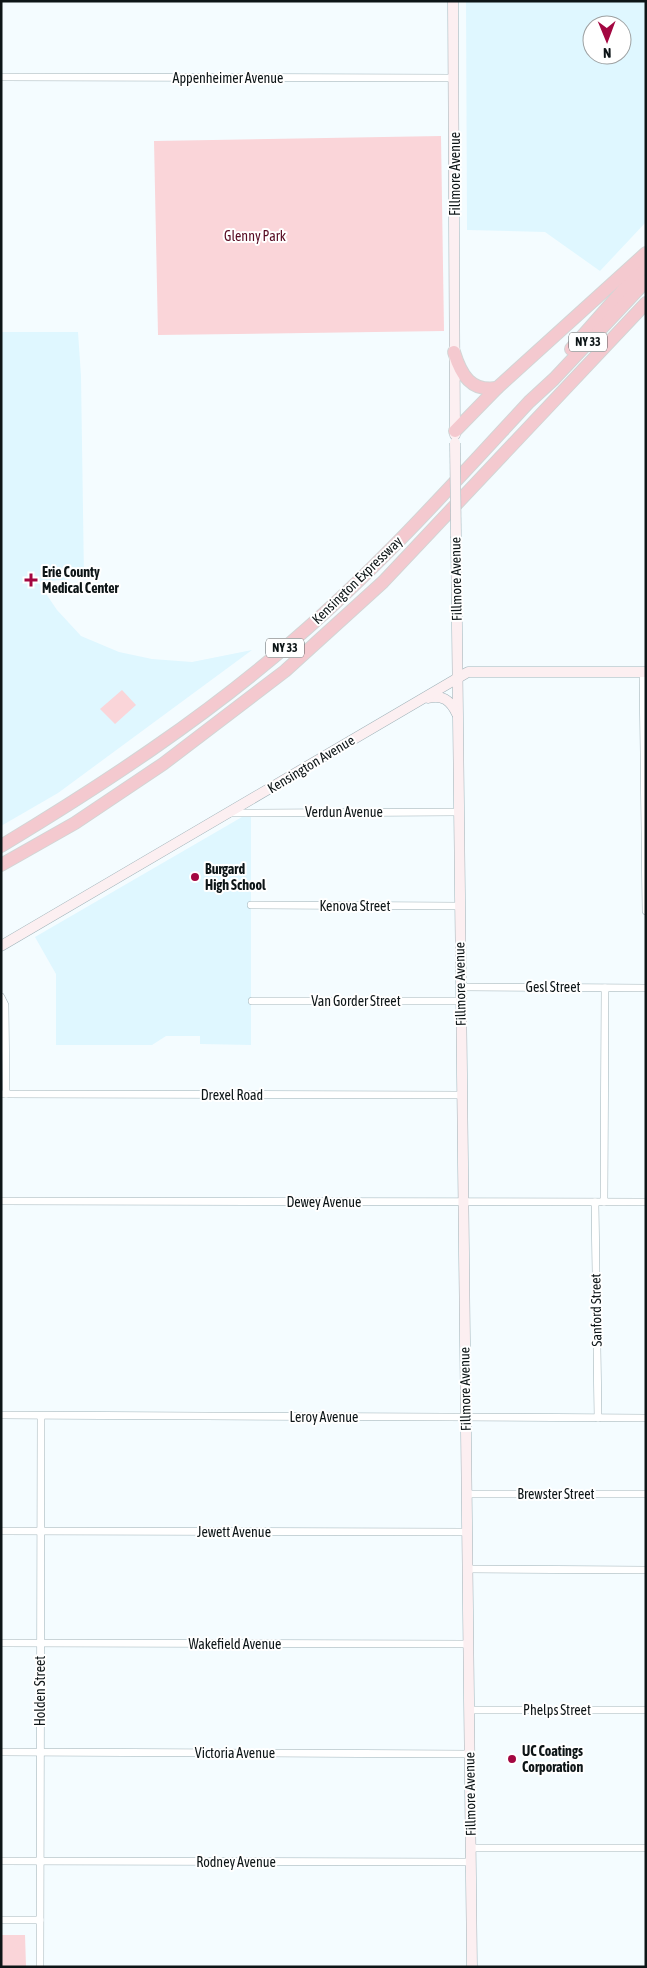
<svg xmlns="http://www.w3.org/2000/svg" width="647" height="1968" viewBox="0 0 647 1968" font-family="'Asap Condensed',sans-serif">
	<rect width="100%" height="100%" fill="#f4fcff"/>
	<!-- built -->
	<g fill="#dff7ff" fill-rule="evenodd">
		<path d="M466 1H646V222L600 271 545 232 467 230ZM592 25H622V55H592Z"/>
		<polygon points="1,332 78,332 81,376 84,578 38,582 57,610 81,636 119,652 152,659 192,662 252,650 58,793 1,826"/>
		<polygon points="242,817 251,817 251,1045 200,1044 200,1036 166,1036 152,1045 56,1045 56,974 35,937"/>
	</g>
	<!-- green -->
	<g fill="#fad5d9">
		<polygon points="441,136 444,331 158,335 154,141"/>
		<polygon points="122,690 136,705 115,724 100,709"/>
		<polygon points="1,1935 25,1935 26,1967 1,1967"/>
	</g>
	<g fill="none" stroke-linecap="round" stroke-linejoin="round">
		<defs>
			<g id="street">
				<polyline points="1,77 454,78"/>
				<polyline points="643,672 646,911"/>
				<polyline points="229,813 459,812"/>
				<polyline points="251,905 460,906"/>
				<polyline points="461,987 646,988"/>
				<polyline points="1,997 5,1005 6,1094"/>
				<polyline points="252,1001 461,1001"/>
				<polyline points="1,1094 462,1095"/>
				<polyline points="1,1201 646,1202"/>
				<polyline points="595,1202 598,1418"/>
				<polyline points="604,1202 605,988"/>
				<polyline points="1,1415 646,1418"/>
				<polyline points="466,1494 646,1494"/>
				<polyline points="1,1531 467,1532"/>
				<polyline points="467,1569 646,1570"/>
				<polyline points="1,1643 468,1644"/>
				<polyline points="469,1710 646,1710"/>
				<polyline points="1,1752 469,1754"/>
				<polyline points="470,1848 646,1848"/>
				<polyline points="1,1861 470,1862"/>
				<polyline points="1,1920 40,1920"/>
				<polyline points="40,1967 41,1416"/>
			</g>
			<g id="secondary">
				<polyline points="453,1 455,435"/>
				<polyline points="456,538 472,1967"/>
				<path d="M428 698C443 694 451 701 457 714"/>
				<polyline points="1,946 468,672 646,672"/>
			</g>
			<g id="highway">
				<polyline points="571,349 646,264"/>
				<path d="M454 352C461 375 471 392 497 388"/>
				<polyline points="455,431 497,388 646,253"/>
				<path d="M1 846C104 784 204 718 295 639 379 567 454 483 529 402L554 379 646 281"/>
				<polyline points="1,865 75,823 163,764 285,671 383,582 646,303"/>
			</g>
		</defs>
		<!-- street casing -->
		<use href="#street" stroke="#9fb2b8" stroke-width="8"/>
		<!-- secondary casing -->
		<use href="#secondary" stroke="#9fb2b8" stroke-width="11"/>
		<!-- highway casing -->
		<use href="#highway" stroke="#d3d5d5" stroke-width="14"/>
		<!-- street -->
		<use href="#street" stroke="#fff" stroke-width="7"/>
		<!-- secondary -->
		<use href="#secondary" stroke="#fceff1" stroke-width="10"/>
		<!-- highway -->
		<use href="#highway" stroke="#f4c9cf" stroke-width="12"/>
		<defs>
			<polyline id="secondary-bridge" points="455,443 456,538"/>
		</defs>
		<!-- secondary-bridge casing -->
		<use href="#secondary-bridge" stroke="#9fb2b8" stroke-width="11" stroke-linecap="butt"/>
		<!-- secondary-bridge -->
		<use href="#secondary-bridge" stroke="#fceff1" stroke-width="10"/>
	</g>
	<!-- markers -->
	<g fill="#a30741" stroke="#fff" stroke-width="2">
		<path d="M28.5 572.5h5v5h5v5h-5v5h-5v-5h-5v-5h5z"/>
		<circle cx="195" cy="877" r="5"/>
		<circle cx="512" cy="1759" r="5"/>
	</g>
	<g text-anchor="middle" stroke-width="4" stroke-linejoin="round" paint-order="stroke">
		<!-- shield labels -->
		<g fill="#fff" stroke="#565b5d" stroke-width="1">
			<rect x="569" y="332.5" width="38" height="19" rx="4"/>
			<rect x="266" y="638.5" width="38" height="19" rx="4"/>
		</g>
		<g font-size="12" font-weight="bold" fill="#0d1517">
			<text x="588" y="346">NY 33</text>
			<text x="285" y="652">NY 33</text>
		</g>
		<!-- street labels -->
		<g font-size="14" fill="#0d1517" stroke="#fff">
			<text x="228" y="83">Appenheimer Avenue</text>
			<text transform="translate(455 174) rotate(-90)" y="5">Fillmore Avenue</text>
			<text transform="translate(456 579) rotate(-91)" y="5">Fillmore Avenue</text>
			<text transform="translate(357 580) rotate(-44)" y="5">Kensington Expressway</text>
			<text transform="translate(311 764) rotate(-31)" y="5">Kensington Avenue</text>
			<text x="344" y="817">Verdun Avenue</text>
			<text x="355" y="911">Kenova Street</text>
			<text transform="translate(460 984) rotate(-91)" y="5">Fillmore Avenue</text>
			<text x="553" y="992">Gesl Street</text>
			<text x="356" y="1006">Van Gorder Street</text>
			<text x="232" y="1100">Drexel Road</text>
			<text x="324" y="1207">Dewey Avenue</text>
			<text transform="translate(596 1310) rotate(-91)" y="5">Sanford Street</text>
			<text transform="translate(465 1389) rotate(-91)" y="5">Fillmore Avenue</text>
			<text x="324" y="1422">Leroy Avenue</text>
			<text x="556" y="1499">Brewster Street</text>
			<text x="234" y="1537">Jewett Avenue</text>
			<text x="235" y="1649">Wakefield Avenue</text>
			<text transform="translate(40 1691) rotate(-90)" y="5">Holden Street</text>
			<text x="557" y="1715">Phelps Street</text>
			<text x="235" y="1758">Victoria Avenue</text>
			<text transform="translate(470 1794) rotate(-91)" y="5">Fillmore Avenue</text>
			<text x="236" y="1867">Rodney Avenue</text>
		</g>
		<!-- park labels -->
		<g font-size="14" fill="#570b22" stroke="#fff">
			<text x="255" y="241">Glenny Park</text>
		</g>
		<!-- poi labels -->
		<g font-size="14" font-weight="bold" fill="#0d1517" stroke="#fff" text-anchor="start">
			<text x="42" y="577">Erie County<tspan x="42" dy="16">Medical Center</tspan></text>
			<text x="205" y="874">Burgard<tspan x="205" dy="16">High School</tspan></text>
			<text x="522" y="1756">UC Coatings<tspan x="522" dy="16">Corporation</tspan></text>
		</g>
	</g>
	<!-- border -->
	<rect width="647" height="1968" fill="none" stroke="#0d1517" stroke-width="5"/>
	<!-- north arrow -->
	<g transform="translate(607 40) rotate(179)"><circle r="24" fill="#ffffff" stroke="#9ea1a2"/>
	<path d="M0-4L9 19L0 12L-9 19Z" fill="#a30741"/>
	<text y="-8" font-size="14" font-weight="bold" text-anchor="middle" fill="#0d1517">N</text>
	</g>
</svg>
